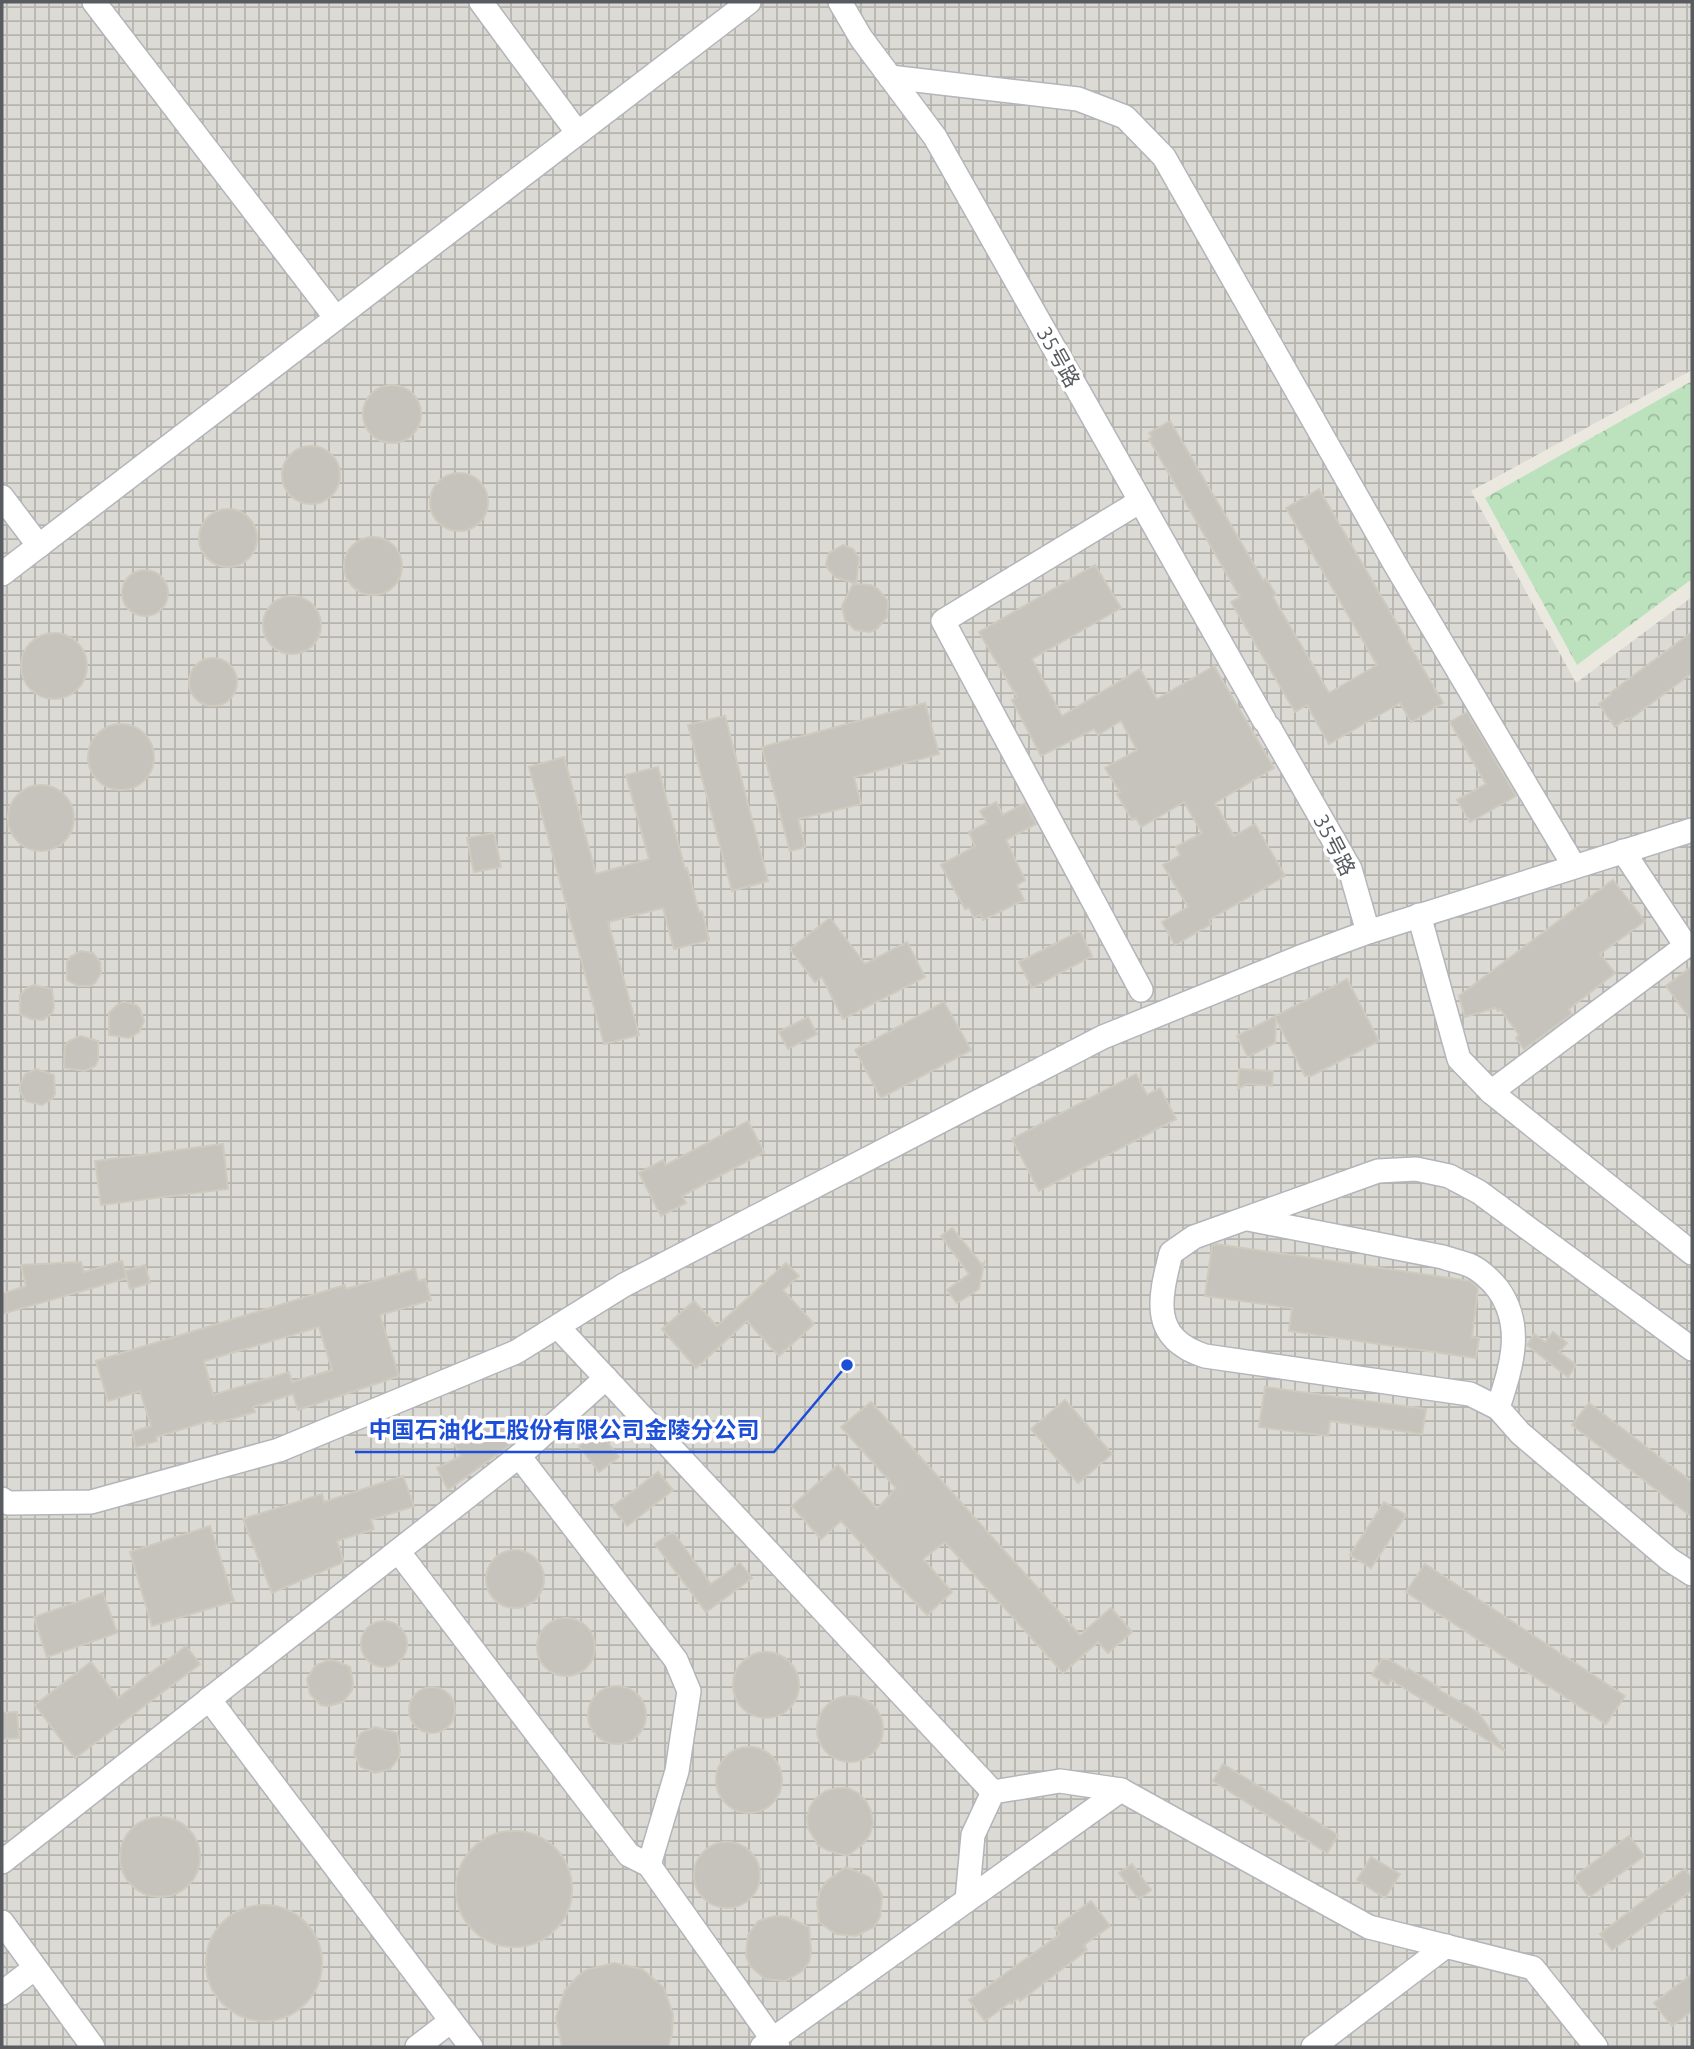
<svg xmlns="http://www.w3.org/2000/svg" width="1694" height="2049" viewBox="0 0 1694 2049" font-family="Ubuntu,'Noto Sans SC',sans-serif">
	<defs>
		<pattern id="industrial-grid" width="8" height="8" patternUnits="userSpaceOnUse" patternTransform="scale(1.75)"><rect width="8" height="8" fill="#dcdad4"/><path d="M0 4h8M4 0v8" fill="none" stroke="#b5b4af"/></pattern>
		<pattern id="forest-crowns" width="20" height="18" patternUnits="userSpaceOnUse" patternTransform="scale(1.75)"><rect width="20" height="18" fill="#bce2bd"/><path d="M2 6a3 3 0 1 1 6 0M12 15a3 3 0 1 1 6 0" fill="none" stroke="#9cba9d"/></pattern>
	</defs>
	<rect width="100%" height="100%" fill="#ebe8df"/>
	<!-- industrial -->
	<polygon fill="url(#industrial-grid)" points="2,2 1692,2 1692,370 1471,491 1576,683 1692,597 1692,2047 2,2047"/>
	<!-- forest -->
	<polygon fill="url(#forest-crowns)" points="1692,381 1692,579 1577,665 1485,498"/>
	<!-- building -->
	<g fill="#c6c3bd" stroke="#cfcabe" stroke-width="2" fill-rule="evenodd">
		<circle cx="392" cy="414" r="29"/>
		<polygon points="1170,421 1263,580 1266,578 1276,595 1273,597 1329,693 1377,665 1286,508 1319,489 1443,703 1411,722 1400,703 1329,744 1307,705 1295,712 1231,602 1240,597 1149,439 1152,437 1149,433"/>
		<circle cx="311" cy="475" r="29"/>
		<circle cx="459" cy="502" r="29"/>
		<circle cx="228" cy="538" r="29"/>
		<circle cx="373" cy="566" r="29"/>
		<polygon points="843,545 853,549 859,558 856,584 835,577 828,569 826,564 829,553"/>
		<polygon points="1095,565 1121,608 1032,659 1062,716 1140,669 1157,699 1214,666 1274,768 1215,803 1234,836 1255,824 1285,876 1209,920 1211,924 1175,945 1162,922 1188,907 1163,865 1180,855 1176,847 1202,833 1184,802 1141,827 1136,818 1132,820 1117,794 1120,792 1105,768 1137,750 1121,721 1098,735 1094,729 1041,756 1012,700 1017,697 979,632"/>
		<circle cx="145" cy="593" r="23"/>
		<polygon points="853,584 871,585 878,589 888,601 887,617 877,629 870,632 855,630 845,620 842,606"/>
		<circle cx="292" cy="625" r="29"/>
		<polygon points="1692,632 1692,673 1629,720 1627,718 1615,727 1599,704 1611,695 1610,693"/>
		<circle cx="54" cy="666" r="33"/>
		<circle cx="213" cy="682" r="24"/>
		<polygon points="925,703 939,754 854,777 861,804 798,819 805,847 790,851 762,747"/>
		<polygon points="1467,712 1516,796 1470,822 1457,800 1486,784 1450,722"/>
		<polygon points="725,716 768,881 732,891 688,725"/>
		<circle cx="121" cy="757" r="33"/>
		<polygon points="564,757 596,874 649,859 626,775 658,767 685,869 687,868 699,912 702,911 709,940 674,949 663,908 608,922 639,1035 604,1044 529,767"/>
		<circle cx="41" cy="818" r="33"/>
		<polygon points="996,802 1003,815 1025,803 1036,824 1006,840 1025,880 1017,885 1024,900 983,920 981,914 974,918 969,908 965,909 941,865 975,846 969,832 987,823 980,811"/>
		<polygon points="494,833 501,867 474,872 467,838"/>
		<polygon points="1613,880 1645,921 1600,954 1615,973 1569,1009 1572,1014 1524,1049 1516,1038 1519,1035 1500,1009 1498,1011 1495,1008 1465,1017 1459,996"/>
		<polygon points="830,918 865,964 907,942 925,977 843,1019 822,977 815,982 790,949"/>
		<polygon points="1080,931 1092,956 1032,988 1019,962"/>
		<polygon points="81,951 93,953 100,962 101,973 95,983 90,986 78,986 67,980 67,962 70,957"/>
		<polygon points="1692,966 1692,1021 1666,986"/>
		<polygon points="1347,979 1379,1041 1311,1076 1305,1076 1276,1019 1275,1043 1248,1057 1237,1036"/>
		<polygon points="34,985 52,989 54,1007 52,1013 43,1020 31,1019 20,1014 20,995 28,987"/>
		<polygon points="124,1002 136,1005 140,1009 144,1021 139,1032 129,1038 109,1035 109,1013 118,1004"/>
		<polygon points="944,1002 971,1050 881,1098 855,1050"/>
		<polygon points="808,1017 817,1034 788,1049 779,1032"/>
		<polygon points="80,1036 98,1041 98,1060 95,1066 85,1071 64,1068 65,1046 69,1041"/>
		<polygon points="36,1069 54,1075 55,1094 52,1099 42,1105 26,1101 20,1092 20,1085 25,1074"/>
		<polygon points="1239,1069 1273,1071 1272,1086 1247,1084 1238,1089"/>
		<polygon points="1136,1074 1147,1095 1160,1088 1176,1119 1039,1191 1012,1139"/>
		<polygon points="748,1121 764,1152 682,1196 686,1203 661,1216 639,1173 663,1160 666,1165"/>
		<polygon points="223,1144 228,1189 101,1205 95,1161"/>
		<polygon points="952,1228 982,1265 984,1263 979,1289 957,1303 947,1290 969,1274 941,1236"/>
		<polygon points="1216,1244 1470,1281 1478,1288 1472,1337 1479,1338 1476,1358 1289,1331 1292,1308 1205,1296 1212,1246"/>
		<polygon points="122,1261 127,1278 2,1314 2,1294 26,1286 21,1265 81,1262 84,1272"/>
		<polygon points="786,1263 799,1276 783,1290 814,1324 779,1356 747,1321 696,1368 662,1329 694,1301 717,1326"/>
		<polygon points="145,1265 150,1283 130,1289 125,1271"/>
		<path d="M415 1269 418 1281 425 1279 431 1300 380 1315 399 1376 298 1410 293 1394 253 1407 255 1412 214 1424 212 1420 156 1437 157 1441 136 1447 132 1432 151 1426 140 1391 108 1401 96 1361 345 1285 346 1289ZM319 1327 332 1370 292 1382 289 1372 213 1395 204 1361Z"/>
		<polygon points="1553,1332 1567,1343 1559,1352 1576,1365 1568,1377 1527,1345 1534,1334 1545,1342"/>
		<polygon points="1265,1387 1426,1409 1422,1434 1330,1421 1328,1436 1259,1427"/>
		<polygon points="1065,1400 1112,1454 1078,1483 1031,1429"/>
		<polygon points="871,1402 1080,1635 1111,1608 1132,1632 1108,1653 1098,1642 1063,1673 945,1542 923,1559 952,1592 927,1615 841,1521 821,1539 792,1506 838,1465 877,1509 896,1488 841,1427"/>
		<polygon points="1589,1403 1692,1482 1692,1517 1572,1425"/>
		<polygon points="503,1422 514,1442 448,1490 437,1468 461,1456 453,1441"/>
		<polygon points="599,1431 619,1457 599,1472 579,1446"/>
		<polygon points="658,1472 673,1490 627,1526 612,1507"/>
		<polygon points="403,1476 414,1506 371,1520 374,1529 337,1541 344,1562 272,1593 243,1519 322,1494 324,1502"/>
		<polygon points="1384,1502 1406,1515 1371,1568 1350,1555"/>
		<polygon points="210,1526 234,1601 152,1626 130,1552"/>
		<polygon points="673,1532 711,1584 740,1563 752,1578 706,1612 655,1544"/>
		<circle cx="515" cy="1579" r="29"/>
		<polygon points="1425,1564 1625,1696 1606,1724 1406,1592"/>
		<polygon points="103,1593 117,1633 47,1657 34,1617"/>
		<circle cx="566" cy="1647" r="29"/>
		<circle cx="384" cy="1644" r="23"/>
		<polygon points="186,1646 200,1664 75,1758 35,1705 91,1662 118,1698"/>
		<circle cx="766" cy="1685" r="33"/>
		<polygon points="1382,1659 1388,1659 1406,1670 1407,1668 1440,1688 1439,1690 1478,1712 1505,1751 1391,1680 1388,1685 1372,1675"/>
		<polygon points="328,1660 336,1661 350,1667 353,1683 352,1690 343,1702 328,1706 321,1705 310,1694 307,1679 315,1666"/>
		<circle cx="617" cy="1715" r="29"/>
		<circle cx="432" cy="1710" r="23"/>
		<circle cx="850" cy="1729" r="33"/>
		<polygon points="17,1712 19,1738 3,1739 2,1713"/>
		<polygon points="375,1727 397,1733 400,1750 399,1757 390,1769 375,1773 361,1767 354,1754 357,1739 361,1733"/>
		<circle cx="749" cy="1780" r="33"/>
		<polygon points="1223,1764 1338,1835 1327,1853 1213,1781"/>
		<polygon points="837,1788 848,1788 858,1793 866,1801 871,1811 873,1823 870,1834 864,1843 847,1856 827,1850 818,1845 808,1828 807,1818 810,1807 816,1798 826,1791"/>
		<circle cx="160" cy="1857" r="40"/>
		<circle cx="514" cy="1889" r="58"/>
		<polygon points="1629,1836 1644,1856 1589,1897 1574,1877"/>
		<circle cx="727" cy="1875" r="33"/>
		<polygon points="1371,1857 1400,1874 1385,1898 1357,1880"/>
		<polygon points="1132,1864 1151,1890 1139,1899 1119,1873"/>
		<polygon points="846,1867 869,1877 877,1885 882,1895 880,1917 874,1927 856,1936 836,1934 819,1922 817,1902 820,1891 827,1881"/>
		<polygon points="1685,1869 1692,1879 1692,1890 1612,1950 1600,1934"/>
		<polygon points="1091,1901 1110,1926 1084,1945 1087,1950 1020,2001 1018,1998 1011,2004 1010,2002 985,2021 969,2000 1060,1934 1055,1928"/>
		<circle cx="264" cy="1963" r="58"/>
		<polygon points="775,1916 787,1917 809,1927 811,1951 809,1962 802,1971 785,1981 765,1979 750,1966 746,1956 748,1935 758,1921"/>
		<polygon points="614,1963 642,1969 664,1988 673,2015 672,2034 668,2047 562,2047 556,2018 565,1990 578,1976 586,1970"/>
		<polygon points="1692,1974 1692,2011 1672,2026 1654,2003"/>
	</g>
	<g fill="none" stroke-linecap="round" stroke-linejoin="round">
		<defs>
			<g id="minor">
				<polyline points="94,2 336,318"/>
				<polyline points="481,2 577,132"/>
				<polyline points="840,2 861,38 935,137 1264,720"/>
				<polyline points="890,77 1078,99 1125,117 1164,157 1395,564 1574,866"/>
				<polyline points="2,497 39,546"/>
				<polyline points="1139,502 943,621 1141,990"/>
				<polyline points="2,574 749,2"/>
				<polyline points="1269,727 1350,869 1368,932"/>
				<polyline points="1419,915 1459,1059 1491,1092 1692,1253"/>
				<polyline points="1491,1092 1686,946 1623,851"/>
				<path d="M1248 1219 1443 1257C1451 1260 1461 1262 1469 1265 1479 1269 1491 1280 1498 1289 1525 1327 1511 1367 1498 1408"/>
				<polyline points="558,1327 993,1792"/>
				<path d="M1692 1349 1479 1192 1449 1176 1416 1169 1378 1171 1194 1237 1171 1253C1159 1300 1150 1338 1205 1356L1470 1394 1498 1408 1520 1433 1670 1560 1692 1574"/>
				<polyline points="519,1456 676,1660 689,1691 677,1771 649,1865"/>
				<polyline points="2,1499 8,1503 91,1502 279,1450 516,1352 624,1285 1103,1037 1303,956 1368,932 1692,830"/>
				<polyline points="398,1551 629,1855 649,1865 778,2047"/>
				<polyline points="209,1699 471,2047"/>
				<polyline points="2,1862 519,1456 606,1378"/>
				<polyline points="967,1900 973,1835 993,1792 1060,1781 1121,1790"/>
				<polyline points="2,1922 93,2047"/>
				<polyline points="2,1993 35,1968"/>
				<polyline points="417,2047 451,2021"/>
				<polyline points="762,2047 1121,1790 1369,1927 1533,1968 1596,2047"/>
				<polyline points="1313,2047 1446,1946"/>
			</g>
		</defs>
		<!-- minor casing -->
		<use href="#minor" stroke="#b2b5ba" stroke-width="26"/>
		<!-- minor -->
		<use href="#minor" stroke="#fff" stroke-width="23"/>
	</g>
	<g text-anchor="middle" stroke-width="7" stroke-linejoin="round" paint-order="stroke">
		<!-- street labels -->
		<g font-size="21" fill="#585c60" stroke="#fff">
			<text transform="translate(1058 357) rotate(61)" y="7">35号路</text>
			<text transform="translate(1334 845) rotate(63)" y="7">35号路</text>
		</g>
	</g>
	<!-- callouts -->
	<path fill="none" stroke="#1d4ed8" stroke-width="2.5" d="M847 1365L774 1452H355"/>
	<circle fill="#1d4ed8" stroke="#fff" stroke-width="2.5" cx="847" cy="1365" r="7"/>
	<g font-size="23" text-anchor="middle" font-weight="bold" fill="#1d4ed8" stroke="#fff" stroke-width="7" stroke-linejoin="round" paint-order="stroke">
		<text x="564" y="1438">中国石油化工股份有限公司金陵分公司</text>
	</g>
	<!-- border -->
	<rect width="1694" height="2049" fill="none" stroke="#585c60" stroke-width="7"/>
</svg>
